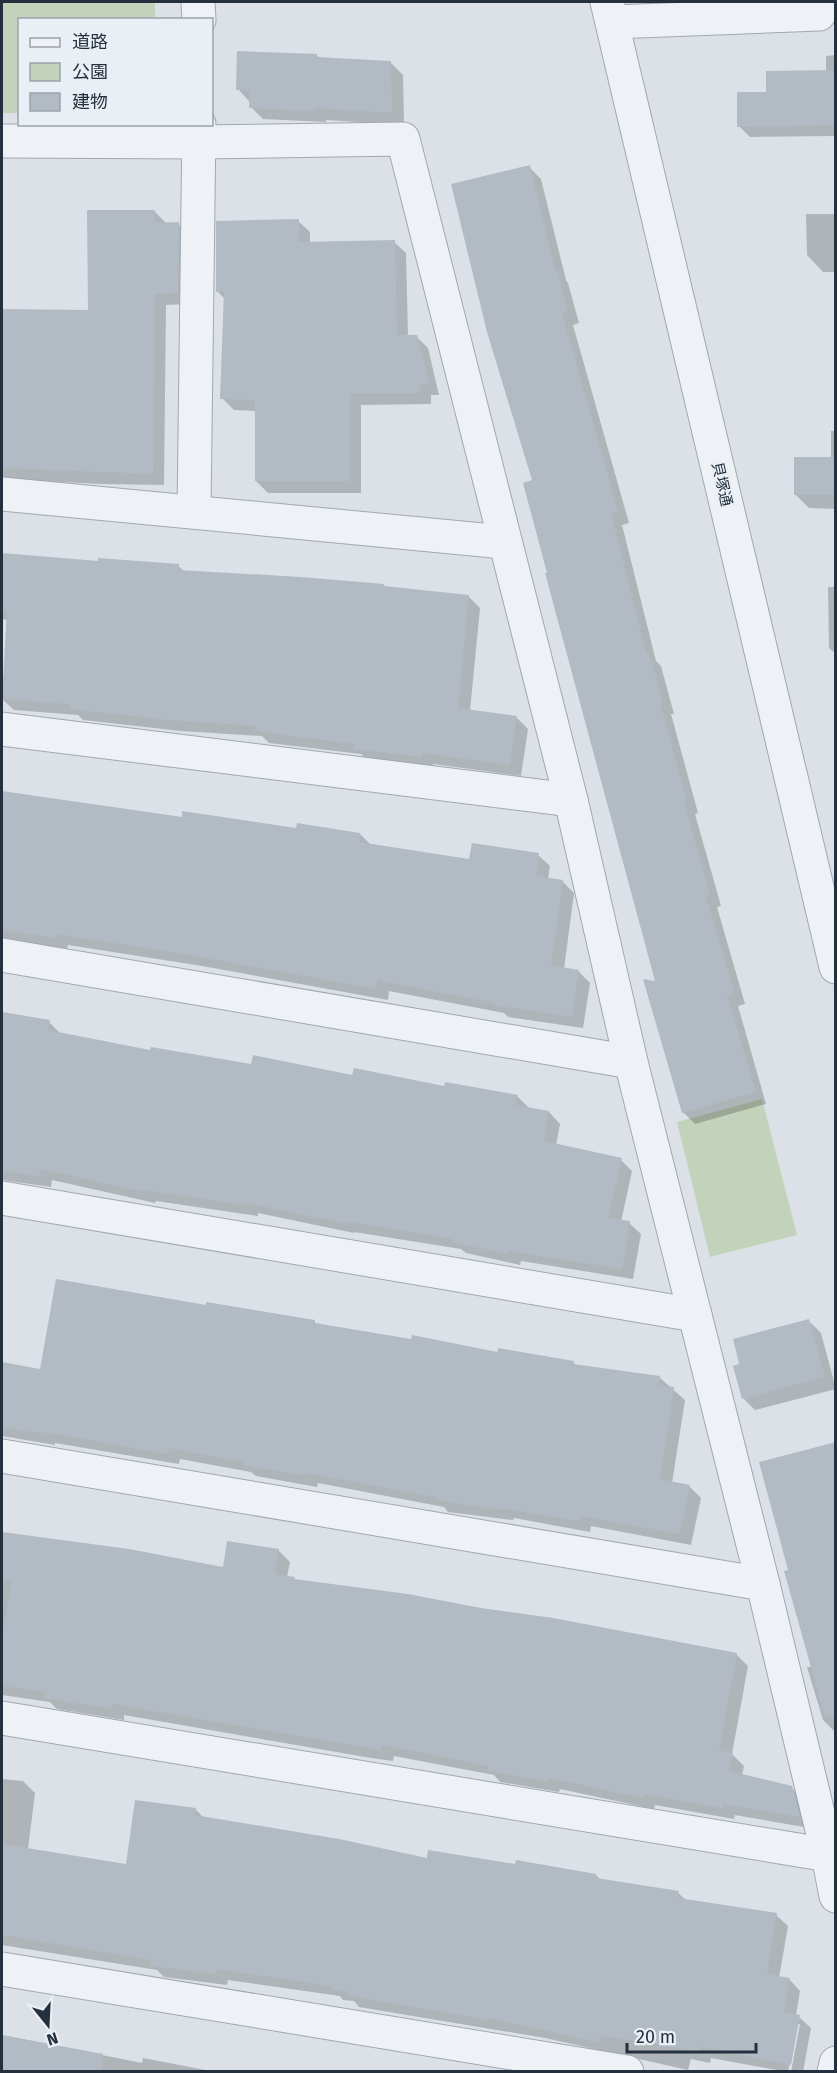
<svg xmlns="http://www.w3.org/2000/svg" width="837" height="2073" viewBox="0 0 837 2073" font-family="'Fira Sans','Noto Sans JP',sans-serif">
	<rect width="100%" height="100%" fill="#dbe1e7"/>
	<!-- green -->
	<g fill="#c3d2bb">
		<polygon points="2,2 155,2 155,19 20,20 19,113 2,113"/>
		<polygon points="762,1099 797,1235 710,1257 677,1122"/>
	</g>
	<!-- shadow -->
	<g fill="#0003">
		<polygon points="316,55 320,58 391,63 403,75 404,125 326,120 326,122 263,119 251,107 249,101 238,89"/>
		<polygon points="836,55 836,136 750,137 739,126 767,93 826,72 826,56"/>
		<polygon points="529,167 541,179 566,280 568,283 579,323 573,325 629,523 622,525 656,661 661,666 674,714 671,714 698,813 695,814 721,906 717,907 745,1004 738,1006 766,1104 695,1124 683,1112 657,983 534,481"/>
		<polygon points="154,211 166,223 178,224 190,236 189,304 166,305 164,485 100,484 2,479 2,311 89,312"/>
		<polygon points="806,214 836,214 836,272 823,272 807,255"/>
		<polygon points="298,221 310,232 310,243 394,242 406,253 408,336 416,336 428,348 439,395 431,395 431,404 361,405 361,493 268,493 256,481 256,411 234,410 222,398 225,299 217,291"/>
		<polygon points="831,431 836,431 836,509 809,508 796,495 831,459"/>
		<polygon points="2,555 99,563 178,566 185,572 384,585 387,588 468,596 480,608 470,711 516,717 528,729 521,776 433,764 432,768 367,760 361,754 269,743 262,736 181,731 83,720 78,715 14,710 2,699 8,620 2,619"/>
		<polygon points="828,587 836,587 836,654 829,648"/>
		<polygon points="2,792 183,818 360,834 371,845 471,861 538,855 550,866 548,879 563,882 574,893 564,969 578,971 590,983 583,1028 508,1017 504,1013 389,991 388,1000 202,966 68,945 67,949 2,939"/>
		<polygon points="2,1014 49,1022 61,1034 151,1052 252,1066 518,1097 530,1109 549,1112 560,1124 556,1145 621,1160 632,1171 621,1222 629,1223 641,1234 633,1279 521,1261 520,1265 466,1253 461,1249 354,1232 354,1233 258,1213 258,1216 156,1201 155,1203 52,1180 51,1187 2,1180"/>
		<polygon points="207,1306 314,1322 317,1324 498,1354 573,1362 577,1366 660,1378 685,1400 672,1483 689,1486 701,1498 691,1545 591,1526 590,1532 514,1518 513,1520 448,1512 444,1507 318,1483 317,1487 256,1476 251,1472 180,1459 179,1464 55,1443 55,1445 2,1436 2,1364 42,1370"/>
		<polygon points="809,1321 821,1333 836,1389 755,1410 743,1398"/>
		<polygon points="836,1443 836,1732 835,1732 823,1720 807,1667 813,1667 789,1571"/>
		<polygon points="2,1533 128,1551 224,1569 278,1550 290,1562 287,1577 296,1581 736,1654 748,1666 732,1754 744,1766 742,1776 791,1787 803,1799 810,1828 735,1815 734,1819 655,1805 654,1809 560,1789 559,1792 500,1782 494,1775 394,1756 393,1761 371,1758 124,1715 124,1720 57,1709 50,1702 2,1695"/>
		<polygon points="2,1779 23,1781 35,1793 28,1849 127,1866 195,1809 204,1818 429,1860 517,1865 596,1875 601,1880 678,1893 686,1900 776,1915 788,1926 779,1978 789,1979 800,1991 796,2016 799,2017 811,2028 803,2072 791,2072 800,2024 797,2024 788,2072 711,2058 710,2063 691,2059 688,2070 545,2038 359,2007 354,2001 343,2000 340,1996 228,1980 227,1985 164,1977 157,1970 2,1945"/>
		<polygon points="2,2035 142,2063 143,2058 216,2072 2,2072"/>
	</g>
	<!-- building -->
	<g fill="#b2bac4">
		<polygon points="237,51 317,54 317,57 391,61 392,113 315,108 315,111 249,108 250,90 236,90"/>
		<polygon points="836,70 836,125 737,127 737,92 766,92 766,71"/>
		<polygon points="530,165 555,270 557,270 568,312 562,313 618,511 611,513 646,654 649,653 663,702 660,703 687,801 684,802 710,894 706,896 734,992 727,995 756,1092 682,1113 643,979 655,981 545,573 547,573 523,483 532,480 487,332 451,184"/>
		<polygon points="87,210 155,210 155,223 179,222 178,293 155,294 153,474 2,468 2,309 88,310"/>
		<polygon points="299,219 299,242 395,240 397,335 417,335 429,383 419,384 420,393 350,393 350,481 255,481 255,400 220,399 224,291 216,292 216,221"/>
		<rect x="794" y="457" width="42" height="38"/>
		<polygon points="2,553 98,561 98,558 179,564 178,570 301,577 384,584 384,586 469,595 458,708 517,716 510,765 422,753 421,757 354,749 354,744 255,731 256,726 169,720 70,709 70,704 2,699 7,610 2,610"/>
		<polygon points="2,791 182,817 182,811 296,828 297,823 360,833 359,842 469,859 472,843 539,853 536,876 563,880 551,965 579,970 572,1017 494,1005 495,1003 378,980 376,989 189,955 57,934 56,938 2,930"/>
		<polygon points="2,1012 50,1020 48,1030 150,1050 151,1047 251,1064 253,1055 352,1075 354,1068 444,1086 445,1082 518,1095 516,1105 549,1111 544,1141 622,1158 608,1218 630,1221 622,1269 509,1251 508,1254 452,1242 453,1239 343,1221 343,1223 247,1203 246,1205 144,1190 144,1192 41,1169 40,1176 2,1171"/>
		<polygon points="56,1279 206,1305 206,1302 315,1320 315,1323 411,1339 412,1335 497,1352 498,1348 574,1361 573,1364 660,1376 659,1385 674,1387 660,1479 690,1485 680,1534 580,1516 578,1521 502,1508 502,1510 435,1500 435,1497 306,1473 306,1476 242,1465 243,1462 169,1448 168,1454 44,1432 44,1434 2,1427 2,1362 40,1369"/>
		<polygon points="809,1319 825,1377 742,1399 733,1366 739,1364 733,1339"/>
		<polygon points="836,1442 836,1716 825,1717 784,1571 788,1570 759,1462"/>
		<polygon points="2,1532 129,1549 223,1567 227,1541 279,1549 275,1574 295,1577 294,1579 408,1594 481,1608 553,1618 737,1653 719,1750 733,1753 729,1771 792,1786 800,1817 723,1804 722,1808 644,1794 643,1798 548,1778 548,1781 487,1771 488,1766 382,1745 381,1750 358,1746 113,1704 112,1709 44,1698 45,1692 2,1686 2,1638 11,1581 2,1580"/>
		<polygon points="135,1800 196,1808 195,1815 339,1839 427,1858 428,1850 515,1864 516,1860 596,1874 596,1878 679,1891 678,1898 777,1913 767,1974 790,1978 784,2012 800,2015 791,2065 700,2047 699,2052 600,2035 598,2042 488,2018 488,2020 346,1995 347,1991 330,1989 331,1986 217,1969 216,1974 151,1966 151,1960 2,1935 2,1844 126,1864"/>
		<polygon points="2,2035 103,2054 101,2072 2,2072"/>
	</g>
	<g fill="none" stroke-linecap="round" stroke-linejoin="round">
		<defs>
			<g id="minor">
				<polyline points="198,2 199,20"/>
				<polyline points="607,2 836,967"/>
				<polyline points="613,22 819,14 819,2"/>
				<polyline points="2,141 199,142 403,139 571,800 631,1062 763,1584 828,1855 836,1896"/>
				<polyline points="2,494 504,542"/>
				<polyline points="194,512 199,124"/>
				<polyline points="2,729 571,800"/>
				<polyline points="2,955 631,1062"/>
				<polyline points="2,1198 695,1315"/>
				<polyline points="2,1456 763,1584"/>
				<polyline points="2,1718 828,1855"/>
				<polyline points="2,1969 627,2072"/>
				<polyline points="834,2072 836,2063"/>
			</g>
		</defs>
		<!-- minor casing -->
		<use href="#minor" stroke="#a0a8b1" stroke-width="35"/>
		<!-- minor -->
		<use href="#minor" stroke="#eef1f5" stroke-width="33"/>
	</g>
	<g text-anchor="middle" stroke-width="5" stroke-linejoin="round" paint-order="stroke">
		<!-- street labels -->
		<g font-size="15" fill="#24303e" stroke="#eaeff5">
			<text transform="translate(722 484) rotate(77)" y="5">貝塚通</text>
		</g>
	</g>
	<!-- border -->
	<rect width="837" height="2073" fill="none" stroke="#24303e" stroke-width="6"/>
	<!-- legend -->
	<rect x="18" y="18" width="195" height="108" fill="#eaeff5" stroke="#9ba3ac" stroke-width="1.5"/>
	<rect x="30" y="38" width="30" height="9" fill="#eef1f5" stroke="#9ba3ac" stroke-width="1.5"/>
	<text x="72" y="48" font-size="18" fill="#24303e">道路</text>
	<rect x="30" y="63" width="30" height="18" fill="#c3d2bb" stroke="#9ba3ac" stroke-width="1.5"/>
	<text x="72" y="78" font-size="18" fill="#24303e">公園</text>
	<rect x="30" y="93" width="30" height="18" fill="#b2bac4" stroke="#9ba3ac" stroke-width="1.5"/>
	<text x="72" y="108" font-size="18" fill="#24303e">建物</text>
	<!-- north arrow -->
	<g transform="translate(48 2025) rotate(162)" stroke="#eaeff5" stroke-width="4.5" paint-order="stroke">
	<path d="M0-4.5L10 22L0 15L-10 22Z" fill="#24303e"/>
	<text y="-9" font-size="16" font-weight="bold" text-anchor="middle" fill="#24303e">N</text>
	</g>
	<!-- scale -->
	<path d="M627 2043v9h129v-9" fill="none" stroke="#24303e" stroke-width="3"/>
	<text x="636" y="2043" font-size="18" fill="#24303e" stroke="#eaeff5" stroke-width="4.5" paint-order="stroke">20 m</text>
</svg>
